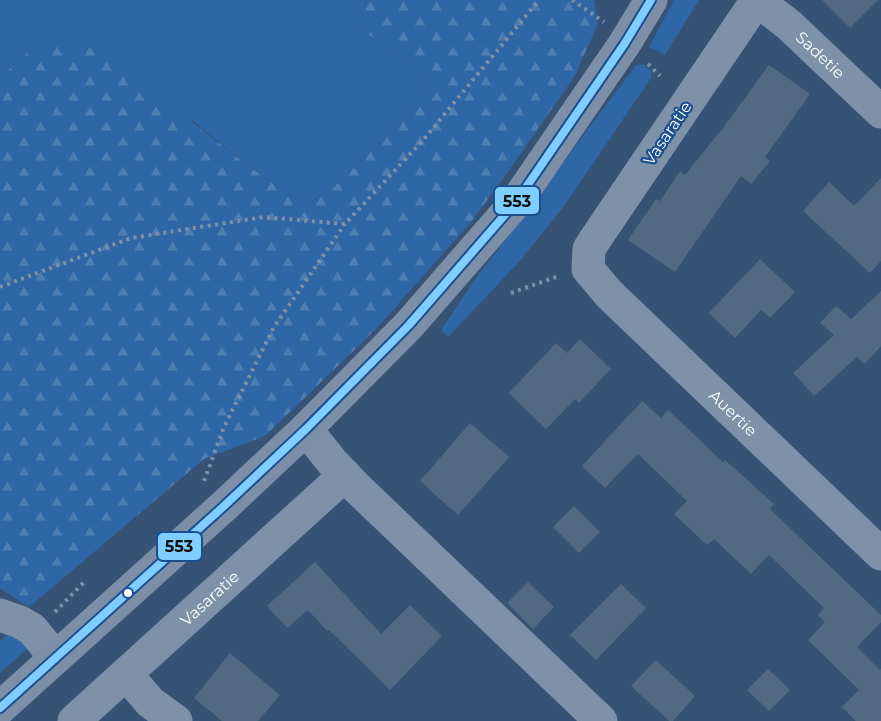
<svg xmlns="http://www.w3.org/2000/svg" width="881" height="721" viewBox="0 0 881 721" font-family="Montserrat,sans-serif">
	<defs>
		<pattern id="forest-firs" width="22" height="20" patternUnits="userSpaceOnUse" patternTransform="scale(1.5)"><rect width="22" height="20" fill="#2f66a5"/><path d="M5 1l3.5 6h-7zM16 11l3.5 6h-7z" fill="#4e7db2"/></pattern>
	</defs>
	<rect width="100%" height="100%" fill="#365274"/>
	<!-- green -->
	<g fill="#2f66a5">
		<polygon points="0,0 367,0 360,28 429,78 397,126 335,186 307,205 251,168 193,121 0,76"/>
		<polygon points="674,0 699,0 665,55 649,47"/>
		<polygon points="643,64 651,71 651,78 562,209 519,262 448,337 441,330 475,279 497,251 636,65"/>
		<polygon points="12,630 26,641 27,649 0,673 0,641"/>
	</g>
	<!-- forest -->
	<polygon fill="url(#forest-firs)" points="367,0 594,0 598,24 574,77 515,162 472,221 376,329 265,436 204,459 29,607 0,589 0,76 2,76 34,47 58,37 99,49 251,168 307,205 335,186 397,126 429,78 360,28"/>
	<!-- building -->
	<g fill="#526984">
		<polygon points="822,0 878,0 850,28"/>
		<polygon points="769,65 810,94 765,157 770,161 751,184 741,176 675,272 628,240 656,199 660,201 680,171 685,175 726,124"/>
		<polygon points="881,178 881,261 870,273 803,211 829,182 854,206"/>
		<polygon points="760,259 795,292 770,318 761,310 735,338 709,313"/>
		<polygon points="881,291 881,346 865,364 857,357 814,396 793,373 834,335 820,323 836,306 851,319"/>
		<polygon points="580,339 611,369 579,403 575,399 546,429 509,393 556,343 567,353"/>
		<polygon points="642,401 661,418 668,410 723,462 725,460 774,504 770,509 881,615 881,622 857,647 880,670 881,669 881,721 856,721 842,707 859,690 808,640 825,622 818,615 824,608 769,555 751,574 714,539 707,545 674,514 687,501 638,454 605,488 582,466"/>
		<polygon points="470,423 509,457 458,515 420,481"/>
		<polygon points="574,506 600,532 579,553 553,527"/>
		<polygon points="315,562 381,634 410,605 442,636 390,690 329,630 327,631 308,610 287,628 267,606"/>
		<polygon points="528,582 554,607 533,629 507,603"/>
		<polygon points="621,584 646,608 596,660 570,635"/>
		<polygon points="230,653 280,695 258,721 222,721 194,698"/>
		<polygon points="656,660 695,696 673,721 669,721 631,686"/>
		<polygon points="768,669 790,690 769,711 747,690"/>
	</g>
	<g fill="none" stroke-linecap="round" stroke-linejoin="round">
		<!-- path -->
		<g stroke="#7d92a8" stroke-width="4" stroke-dasharray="3 4.5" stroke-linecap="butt">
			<polyline points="572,0 604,22"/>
			<polyline points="648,64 660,76"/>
			<polyline points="0,287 131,238 264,217 345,224 424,139 539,0"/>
			<polyline points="511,293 559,276"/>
			<polyline points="204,481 224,427 274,327 345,224"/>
			<polyline points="55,612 86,580"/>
		</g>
		<!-- minor -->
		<g stroke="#7d92a8" stroke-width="33">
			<path id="s1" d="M757 0 594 241 589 249 588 269 609 294 881 554"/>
			<path id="s2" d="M757 0 789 25 881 112"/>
			<polyline points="306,429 333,463 356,487 601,721"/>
			<polyline points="0,615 20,622 32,629 55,657"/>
			<polyline points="126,674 150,702 176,721"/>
			<path id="s3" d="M74 721 345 475"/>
		</g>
		<!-- major -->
		<polyline stroke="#7d8ea7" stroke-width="33" points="0,708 224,506 306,429 409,325 516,202 625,43 651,0"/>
		<defs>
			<polyline id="bus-1" points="0,708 224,506 306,429 409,325 516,202 625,43 651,0"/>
		</defs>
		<!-- bus-1 casing -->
		<use href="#bus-1" stroke="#1b4f8f" stroke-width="12"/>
		<!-- bus-1 -->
		<use href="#bus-1" stroke="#80cdff" stroke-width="8"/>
	</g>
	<!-- markers -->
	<circle fill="#fff" stroke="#1b4f8f" stroke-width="2" cx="128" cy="593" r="5"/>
	<g text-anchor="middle" stroke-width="4.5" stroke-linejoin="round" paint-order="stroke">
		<!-- street labels -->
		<g font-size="16" fill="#fff" stroke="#1b4f8f">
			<text dy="6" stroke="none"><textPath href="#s2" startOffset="84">Sadetie</textPath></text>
			<text transform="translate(667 133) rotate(-56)" y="6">Vasaratie</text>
			<text dy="6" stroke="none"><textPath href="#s1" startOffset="525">Auertie</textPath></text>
			<text dy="6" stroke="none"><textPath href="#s3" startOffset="183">Vasaratie</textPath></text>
		</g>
	</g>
	<g stroke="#1b4f8f" stroke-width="2">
		<rect x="494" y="186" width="46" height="29" rx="6" fill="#80cdff"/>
		<rect x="157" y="532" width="45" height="29" rx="6" fill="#80cdff"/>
	</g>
	<g font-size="16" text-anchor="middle" font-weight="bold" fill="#111">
		<text x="517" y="207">553</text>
		<text x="179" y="552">553</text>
	</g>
</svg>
